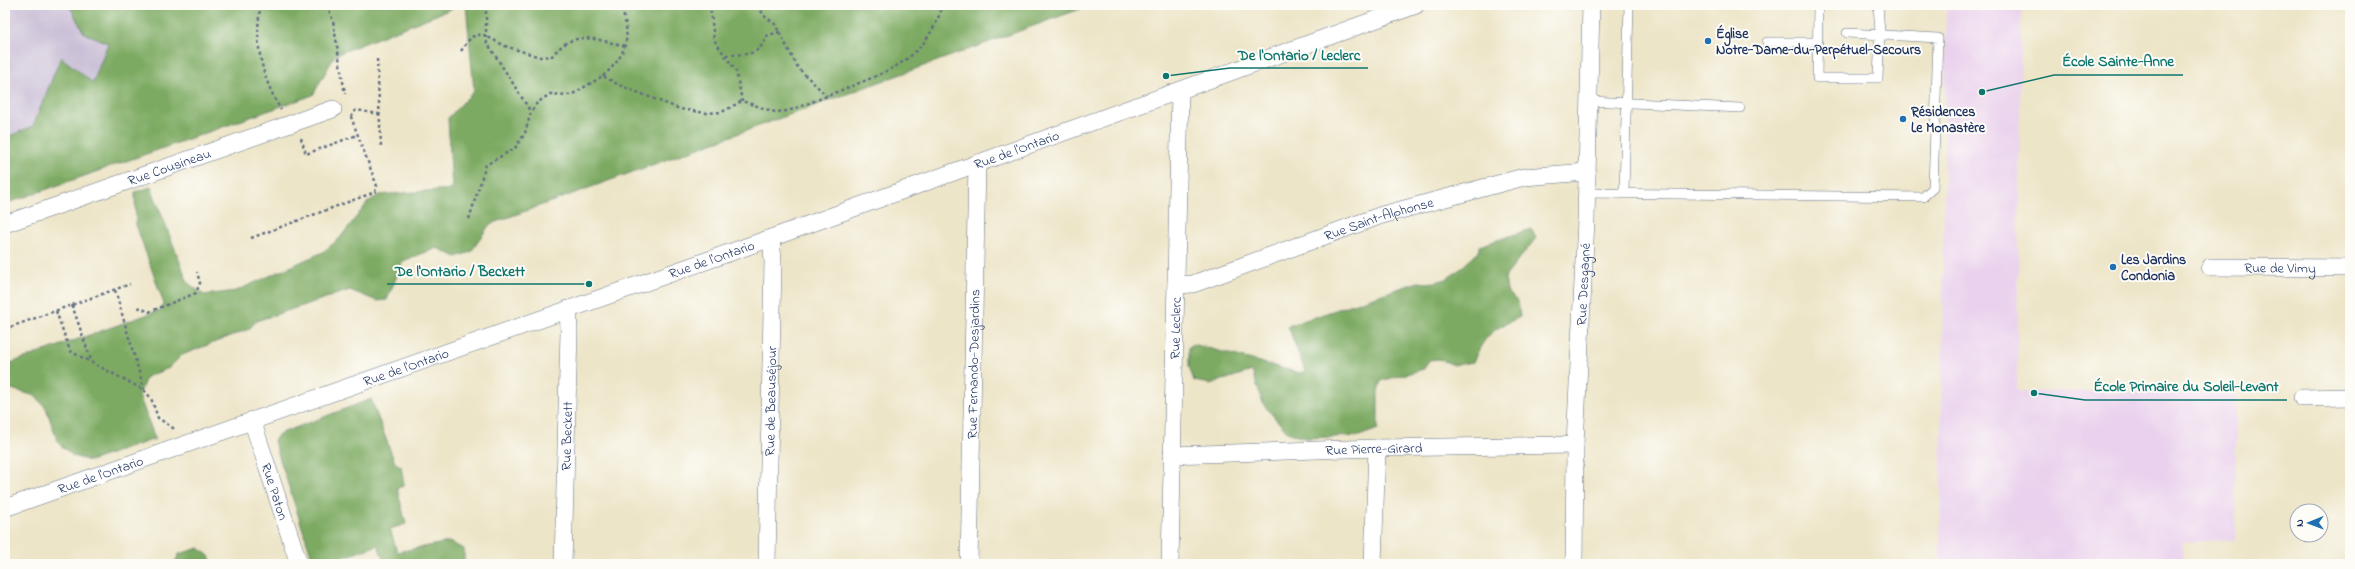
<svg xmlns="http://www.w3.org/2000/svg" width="2355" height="569" viewBox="0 0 2355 569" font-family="'Indie Flower',sans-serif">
	<rect width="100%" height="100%" fill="#fdfcf7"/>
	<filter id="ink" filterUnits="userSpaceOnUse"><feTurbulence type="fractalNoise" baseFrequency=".025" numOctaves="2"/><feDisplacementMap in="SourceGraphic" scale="8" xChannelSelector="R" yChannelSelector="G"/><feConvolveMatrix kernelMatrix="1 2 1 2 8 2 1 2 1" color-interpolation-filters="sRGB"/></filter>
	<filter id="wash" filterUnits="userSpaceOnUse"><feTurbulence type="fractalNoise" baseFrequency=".012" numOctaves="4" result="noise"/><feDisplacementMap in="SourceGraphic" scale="16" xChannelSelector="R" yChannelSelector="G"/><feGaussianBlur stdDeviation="0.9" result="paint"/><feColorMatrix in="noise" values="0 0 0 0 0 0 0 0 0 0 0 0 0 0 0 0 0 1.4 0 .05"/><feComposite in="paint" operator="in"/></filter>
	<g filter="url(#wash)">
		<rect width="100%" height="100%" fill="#ede5c8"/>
		<!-- built -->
		<polygon fill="#ead1ed" points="1946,5 2021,5 2017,391 2236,394 2235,540 2182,542 2183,564 1940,564"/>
		<!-- industrial -->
		<polygon fill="#cabfd7" points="5,5 69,5 84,33 108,43 93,83 61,57 33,126 5,138"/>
		<!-- forest -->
		<g fill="#7daa62" stroke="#4c6c60">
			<polygon points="69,5 461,5 335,55 313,95 5,204 5,138 33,126 61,57 93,83 108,43 84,33"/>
			<polygon points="466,5 1091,5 490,224 471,252 456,257 437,248 403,261 387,300 377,301 350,290 256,321 249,329 182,355 169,368 146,377 139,395 155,439 90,461 73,456 58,443 46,408 35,396 5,387 5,365 160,310 164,304 136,225 135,192 151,187 188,283 204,295 236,291 323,252 340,238 368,202 379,195 452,189 448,118 474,91"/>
			<path d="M1531 229 1536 238 1505 277 1507 291 1518 302 1520 317C1492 330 1486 333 1473 362L1454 365 1439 359 1429 360 1424 369 1381 381 1378 391V429L1359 436 1306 438 1287 432 1263 404 1252 371 1210 384 1194 381 1189 366V347L1193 344 1300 373 1305 371 1288 326 1418 282C1449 286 1457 270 1479 252V246Z"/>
			<polygon points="371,399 395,463 401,466 404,486 397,488 406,524 390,529 397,552 449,542 464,549 464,564 385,564 378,545 325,564 314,564 274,441 279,434"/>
			<polygon points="199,548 209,556 213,564 174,564 179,554"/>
		</g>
	</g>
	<g filter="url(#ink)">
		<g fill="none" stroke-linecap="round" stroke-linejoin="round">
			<defs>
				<g id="lane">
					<polyline points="1818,5 1817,78 1878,78 1880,33 1878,5"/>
					<polyline points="1767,42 1818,42"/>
					<polyline points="1589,101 1740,108"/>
					<polyline points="1587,193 1923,197 1933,188 1938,38 1847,33"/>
					<polyline points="1624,193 1629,5"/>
				</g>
				<g id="street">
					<path id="s1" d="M5 224 333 109"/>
					<path id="s2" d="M2210 267 2350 268"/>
					<path id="s3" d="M1176 285 1193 284 1382 215 1524 177 1587 172"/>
					<polyline points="2302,398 2350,397"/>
					<path id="s4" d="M252 420 299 564"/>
					<path id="s5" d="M1172 455 1377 448 1575 445"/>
					<path id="s6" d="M5 508 771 238 1416 5"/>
					<path id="s7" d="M563 564 569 331 568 309"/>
					<path id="s8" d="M767 564 773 261 771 238"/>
					<path id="s9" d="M969 564 977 163"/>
					<path id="s10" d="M1170 564 1180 91"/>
					<polyline points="1373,564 1377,448"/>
					<path id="s11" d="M1574 564 1575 445 1586 220 1591 5"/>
				</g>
			</defs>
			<!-- lane casing -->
			<use href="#lane" stroke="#646f83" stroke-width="10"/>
			<!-- street casing -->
			<use href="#street" stroke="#646f83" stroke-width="18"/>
			<!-- path -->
			<g stroke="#646f83" stroke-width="2.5" stroke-dasharray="3 3" stroke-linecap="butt">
				<path d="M261 5C253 42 262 78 281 110"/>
				<polyline points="327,5 333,21 345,94"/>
				<polyline points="486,5 486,41 531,112"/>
				<polyline points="710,5 714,40 736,71 742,101"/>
				<polyline points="759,5 763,15 775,24 798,68 827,96"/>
				<polyline points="421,7 424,5"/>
				<path d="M461 51 471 37 482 34 505 46 540 57 552 56C574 28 596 40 625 46"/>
				<path d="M726 55C747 54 758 57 768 35L780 32"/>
				<polyline points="377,59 381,146"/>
				<path d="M603 76C628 54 632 36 620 5"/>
				<polyline points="351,117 356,110 379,114"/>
				<polyline points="301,138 306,154 357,135"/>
				<path d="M469 219 486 165 515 148 525 133 531 112 537 103 550 94 571 95 603 76 619 85 680 109 706 113 722 112 742 101 775 112 788 111C810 103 832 94 854 85 900 67 926 55 943 5"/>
				<polyline points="251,238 375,192 377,186 351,117 348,116"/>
				<polyline points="115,290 144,389"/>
				<polyline points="72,305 91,360"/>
				<polyline points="138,307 149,312 196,293 200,283 197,272"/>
				<polyline points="56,311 70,351 144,390 151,398 158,418 176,430"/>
				<polyline points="5,329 130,284"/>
			</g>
			<!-- lane -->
			<use href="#lane" stroke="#fff" stroke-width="9"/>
			<!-- street -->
			<use href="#street" stroke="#fff" stroke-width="17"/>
		</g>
	</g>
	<!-- markers -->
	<g fill="#1f6fb2" stroke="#fdfcf7" stroke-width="1.5">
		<circle cx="1708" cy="41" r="4"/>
		<circle cx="1903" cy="119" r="4"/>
		<circle cx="2113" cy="267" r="4"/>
	</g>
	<g text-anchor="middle" stroke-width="4" stroke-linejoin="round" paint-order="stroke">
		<!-- poi labels -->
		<g font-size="14" font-weight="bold" fill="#1b2f5e" stroke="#fdfcf7" text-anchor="start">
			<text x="1716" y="38">Église<tspan x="1716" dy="16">Notre-Dame-du-Perpétuel-Secours</tspan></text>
			<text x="1911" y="116">Résidences<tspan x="1911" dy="16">Le Monastère</tspan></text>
			<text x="2121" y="264">Les Jardins<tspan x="2121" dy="16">Condonia</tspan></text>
		</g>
		<!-- street labels -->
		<g font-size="14" fill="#1b2f5e" stroke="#fdfcf7">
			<text dy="5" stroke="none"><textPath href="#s6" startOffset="1073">Rue de l'Ontario</textPath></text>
			<text dy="5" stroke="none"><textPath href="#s1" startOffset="174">Rue Cousineau</textPath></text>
			<text dy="5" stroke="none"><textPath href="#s3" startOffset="214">Rue Saint-Alphonse</textPath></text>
			<text dy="5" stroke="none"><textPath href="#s6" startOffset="749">Rue de l'Ontario</textPath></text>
			<text dy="5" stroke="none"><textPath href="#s2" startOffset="70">Rue de Vimy</textPath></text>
			<text dy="5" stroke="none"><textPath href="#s11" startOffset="280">Rue Desgagné</textPath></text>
			<text dy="5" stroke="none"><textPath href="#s10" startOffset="236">Rue Leclerc</textPath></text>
			<text dy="5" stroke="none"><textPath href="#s9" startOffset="200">Rue Fernando-Desjardins</textPath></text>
			<text dy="5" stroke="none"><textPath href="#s6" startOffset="425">Rue de l'Ontario</textPath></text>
			<text dy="5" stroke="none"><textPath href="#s8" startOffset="163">Rue de Beauséjour</textPath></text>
			<text dy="5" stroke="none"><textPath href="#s7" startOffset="128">Rue Beckett</textPath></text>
			<text dy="5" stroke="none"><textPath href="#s5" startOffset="202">Rue Pierre-Girard</textPath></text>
			<text dy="5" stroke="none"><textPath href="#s6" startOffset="101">Rue de l'Ontario</textPath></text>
			<text dy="5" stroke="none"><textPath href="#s4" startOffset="75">Rue Paton</textPath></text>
		</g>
	</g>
	<!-- callouts -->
	<path fill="none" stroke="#0f766e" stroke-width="1.5" d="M1166 76L1230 68H1368M1982 92L2054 75H2183M589 284L533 284H387M2034 393L2085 400H2287"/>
	<g fill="#0f766e" stroke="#fdfcf7" stroke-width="1.5">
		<circle cx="1166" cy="76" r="4"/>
		<circle cx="1982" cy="92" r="4"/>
		<circle cx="589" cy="284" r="4"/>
		<circle cx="2034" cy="393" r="4"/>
	</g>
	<g font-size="15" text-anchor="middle" font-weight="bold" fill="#0f766e" stroke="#fdfcf7" stroke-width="4" stroke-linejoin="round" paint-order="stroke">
		<text x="1299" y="60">De l'Ontario / Leclerc</text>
		<text x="2118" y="66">École Sainte-Anne</text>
		<text x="460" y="276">De l'Ontario / Beckett</text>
		<text x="2186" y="391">École Primaire du Soleil-Levant</text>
	</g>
	<!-- margin -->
	<rect width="2355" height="569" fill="none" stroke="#fdfcf7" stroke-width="20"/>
	<!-- north arrow -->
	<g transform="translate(2309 523) rotate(269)"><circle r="19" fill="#fdfcf7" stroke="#a3aaba"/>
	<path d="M0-3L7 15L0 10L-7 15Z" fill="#1f6fb2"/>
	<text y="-6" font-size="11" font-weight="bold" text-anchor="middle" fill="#1b2f5e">N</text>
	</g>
</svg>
